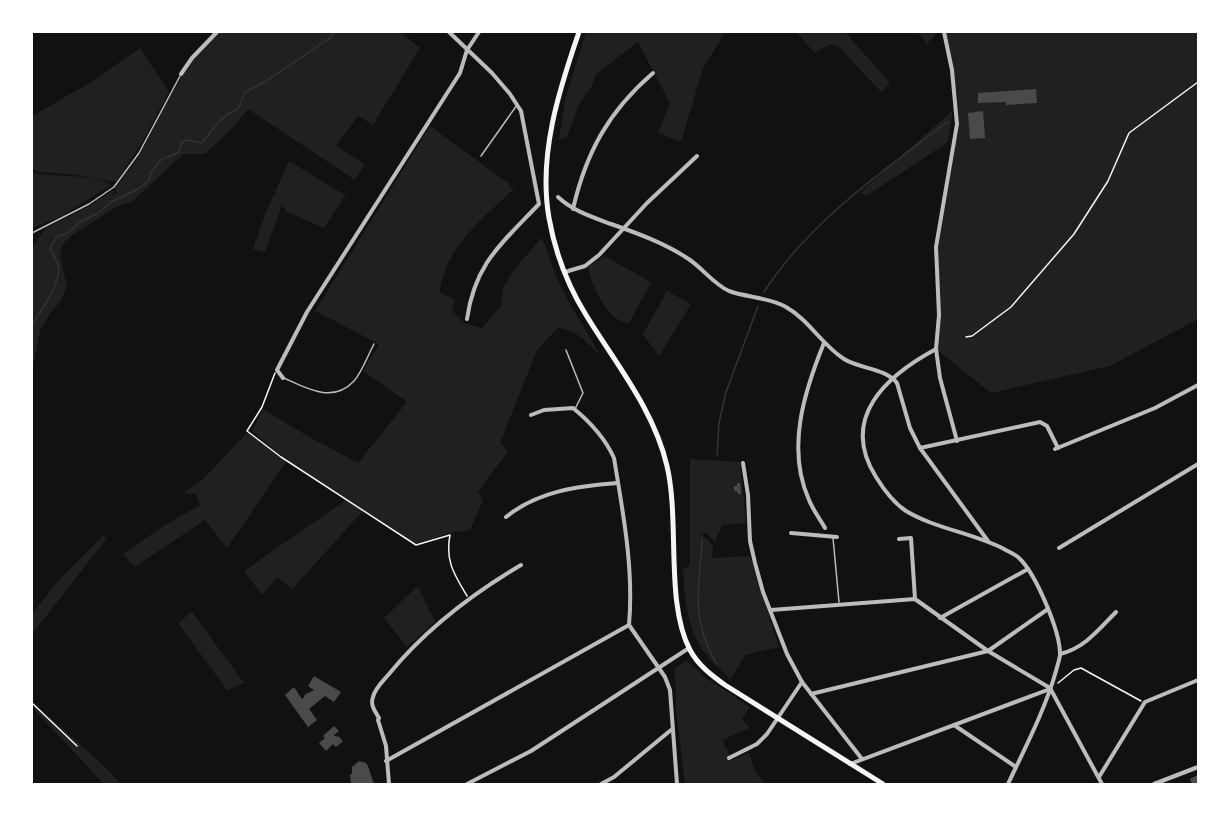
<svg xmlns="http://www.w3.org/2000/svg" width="1230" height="816" viewBox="0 0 1230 816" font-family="'Titillium Web',sans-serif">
	<rect width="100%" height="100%" fill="#111"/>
	<!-- green -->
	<g fill="#202020">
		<path d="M220 32H400L420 48 373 125 358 116 336 146 365 164 355 180 248 109 237 123 205 154H183L132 202 118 206 72 235 63 244 60 255 67 286 61 301 49 315 40 331 32 369V247L46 228 91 205 113 190 114 195 117 193 115 188C124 176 135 164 142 150 165 109 182 62 220 32Z"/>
		<polygon points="586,32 725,32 703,68 681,142 658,133 670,103 638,42 595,75 593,84 580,102 567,137 559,140 565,99"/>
		<polygon points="796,32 845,32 890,83 881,92 839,47 830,44 815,53"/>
		<polygon points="917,32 938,32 927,44"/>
		<polygon points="944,32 1198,32 1198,319 1110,366 991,393 936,349 939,315 936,247 959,118 955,80"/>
		<polygon points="140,48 169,92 141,144 116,182 70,174 40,172 32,169 32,116 91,82"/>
		<polygon points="953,110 948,142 866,196 860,193"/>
		<path d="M430 126 508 183 513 190C488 213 462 234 447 265 443 274 441 284 439 292L455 300 452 311 464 323 482 328 501 306 503 289 513 271 542 237C550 259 557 282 569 302 579 321 591 337 600 356 589 343 575 329 558 328L537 350 500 443 508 451 478 492 483 501 470 530 449 533 416 544 284 458 252 431 263 409 304 434 358 463 407 402 363 371 379 344 315 311Z"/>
		<polygon points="289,161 345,195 324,228 287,212 282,205 265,252 253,249 264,217"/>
		<path d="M32 172C55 179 91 172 111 185L62 216 32 228Z"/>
		<path d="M604 256 651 282 629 323C607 322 592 286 588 267Z"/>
		<polygon points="667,291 691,304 659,356 643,334"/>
		<polygon points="246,434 249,434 286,462 227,548 205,520 134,567 123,554 162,527 200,505 196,493 190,495 184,492 201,481"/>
		<path d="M690 459 740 462 746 523 722 525 715 542 706 533H700L713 545 712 558 750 556 779 647 745 655 730 680C724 672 717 666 710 659 687 634 685 602 683 570L690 565Z"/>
		<polygon points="346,500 363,511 292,589 277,577 262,595 244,571"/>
		<polygon points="103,536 107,538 32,634 32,614 59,580"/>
		<polygon points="418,586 435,622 407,647 384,618"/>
		<polygon points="192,612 244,683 227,690 178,623"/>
		<polygon points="685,661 692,665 706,678 750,707 742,719 750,728 722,740 732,760 749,753 755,771 765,784 685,784 676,711 675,668"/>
		<path d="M32 701C61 729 94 754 121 784H104L32 707Z"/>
	</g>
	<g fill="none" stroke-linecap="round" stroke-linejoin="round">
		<!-- stream -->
		<g stroke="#333" stroke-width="1.5">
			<path d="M764 292C810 221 881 173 947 122"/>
			<polyline points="32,321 32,336"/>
			<path d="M33 324C41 310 65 278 57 262 55 257 52 254 50 249L57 236 67 234 81 221 97 214 111 202 138 189 149 181 151 172 161 160 179 152 182 142 187 140 202 143C212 130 222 114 238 109L245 92 263 83 330 38 335 32"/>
			<polyline points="717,456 719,423 726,392 758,306"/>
			<path d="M702 539C701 566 695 598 701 625 704 640 710 652 717 665"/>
		</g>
	</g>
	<!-- building -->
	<g fill="#4a4a4a">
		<polygon points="1036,89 1037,103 1006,105 1006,102 978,103 978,93"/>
		<polygon points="983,111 985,138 970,139 968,113"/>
		<polygon points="737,483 740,483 741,494 738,494 737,491 734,491 734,486 737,486"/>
		<polygon points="314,676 341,692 334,702 325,696 309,709 317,720 308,727 285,695 294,687 302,699 305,696 304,695 314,690 308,686"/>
		<polygon points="334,726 339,731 334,735 336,737 338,736 343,741 336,747 333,744 326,751 319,743 325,738 323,736"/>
		<polygon points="359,761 366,763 368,766 374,784 351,784 350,774 352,774 352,767"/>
		<polygon points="1198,775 1198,784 1192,784 1190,779"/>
	</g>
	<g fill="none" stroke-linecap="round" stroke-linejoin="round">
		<!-- path -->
		<g stroke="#f5f5f5" stroke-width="1.5">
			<polyline points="966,337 972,336 1011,307 1074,234 1108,181 1129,133 1198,82"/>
			<path d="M275 373 262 407 247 431 281 457 416 545 450 535C445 561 454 574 467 596"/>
			<polyline points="1058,683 1074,670 1081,668 1141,701"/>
			<polyline points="32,703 77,746"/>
		</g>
		<!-- service -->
		<g stroke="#bcbcbc" stroke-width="1.5">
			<polyline points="481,156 517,105"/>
			<polyline points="32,233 89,204 114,187 139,153 180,76"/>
			<polyline points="566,350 583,393 575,409"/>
			<path d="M284 378C306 388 333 404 354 381 362 372 368 355 374 344"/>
			<polyline points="833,538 839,602"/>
		</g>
		<!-- minor -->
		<g stroke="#bcbcbc" stroke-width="4">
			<path d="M449 32 492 73 510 94 521 111 539 204C502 243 475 263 467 319"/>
			<path d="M944 32 952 70 957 124 936 247 939 315 936 349C886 376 839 418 876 477 884 490 894 503 906 511 936 529 973 533 1004 549 1009 552 1015 554 1019 558 1036 574 1060 631 1060 654 1060 659 1057 666 1056 671 1045 710 1025 748 1008 784"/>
			<polyline points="181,74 192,58 217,32"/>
			<path d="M558 197C573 211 592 217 611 224 637 233 667 244 690 260 703 269 715 285 729 291 748 298 769 297 786 307 809 320 822 345 844 359 860 369 885 368 897 383L910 428 920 448 988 541"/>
			<path d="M573 209C586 152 609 111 653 73"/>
			<polyline points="565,272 585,266 599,255 647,203 697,156"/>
			<path d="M824 343C804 392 786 449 809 500 813 510 820 519 825 528"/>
			<polyline points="936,349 940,378 957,441"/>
			<polyline points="283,378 277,370 307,312 460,73 467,50 479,32"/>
			<path d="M531 415 544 410 573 408C589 421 605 438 614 458 623 513 634 569 629 625"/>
			<polyline points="920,448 1040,422 1047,426 1058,448"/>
			<polyline points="1055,449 1155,408 1198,385"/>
			<polyline points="743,463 748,495 750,541 755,563 763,592 787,654 802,682 862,759"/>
			<path d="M506 517C538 491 578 486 618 483"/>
			<polyline points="791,533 837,537"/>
			<polyline points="899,539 911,538 915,599"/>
			<polyline points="1059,548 1198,464"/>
			<polyline points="771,610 915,599 988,651 1050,688 1102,784"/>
			<polyline points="940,618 1028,569"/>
			<path d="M1060 654C1085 648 1099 629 1116 612"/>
			<polyline points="811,694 988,651 1048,609"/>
			<polyline points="954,725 1016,767"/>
			<polyline points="729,758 757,744 767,734 802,682"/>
			<polyline points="386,761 629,625 665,677 670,690 677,784"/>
			<polyline points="850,764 1050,689"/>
			<polyline points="1099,777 1145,702 1198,680"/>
			<path d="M389 784 386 746 378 720 379 718C375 711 370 705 373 697 375 688 383 681 389 674 425 630 472 594 521 565"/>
			<polyline points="467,784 531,751 689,648"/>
			<polyline points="601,784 614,777 671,730"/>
		</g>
		<!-- tertiary -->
		<polyline stroke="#bcbcbc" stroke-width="4.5" points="1154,784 1198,767"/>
		<!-- primary -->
		<path stroke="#f5f5f5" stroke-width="5" d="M579 32C559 90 538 155 549 218 555 252 568 286 586 315 616 364 654 410 667 466 680 521 665 603 690 650 698 665 711 675 725 685L883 784"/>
	</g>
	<!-- border -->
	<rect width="1230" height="816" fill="none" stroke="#ffffff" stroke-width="66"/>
</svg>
